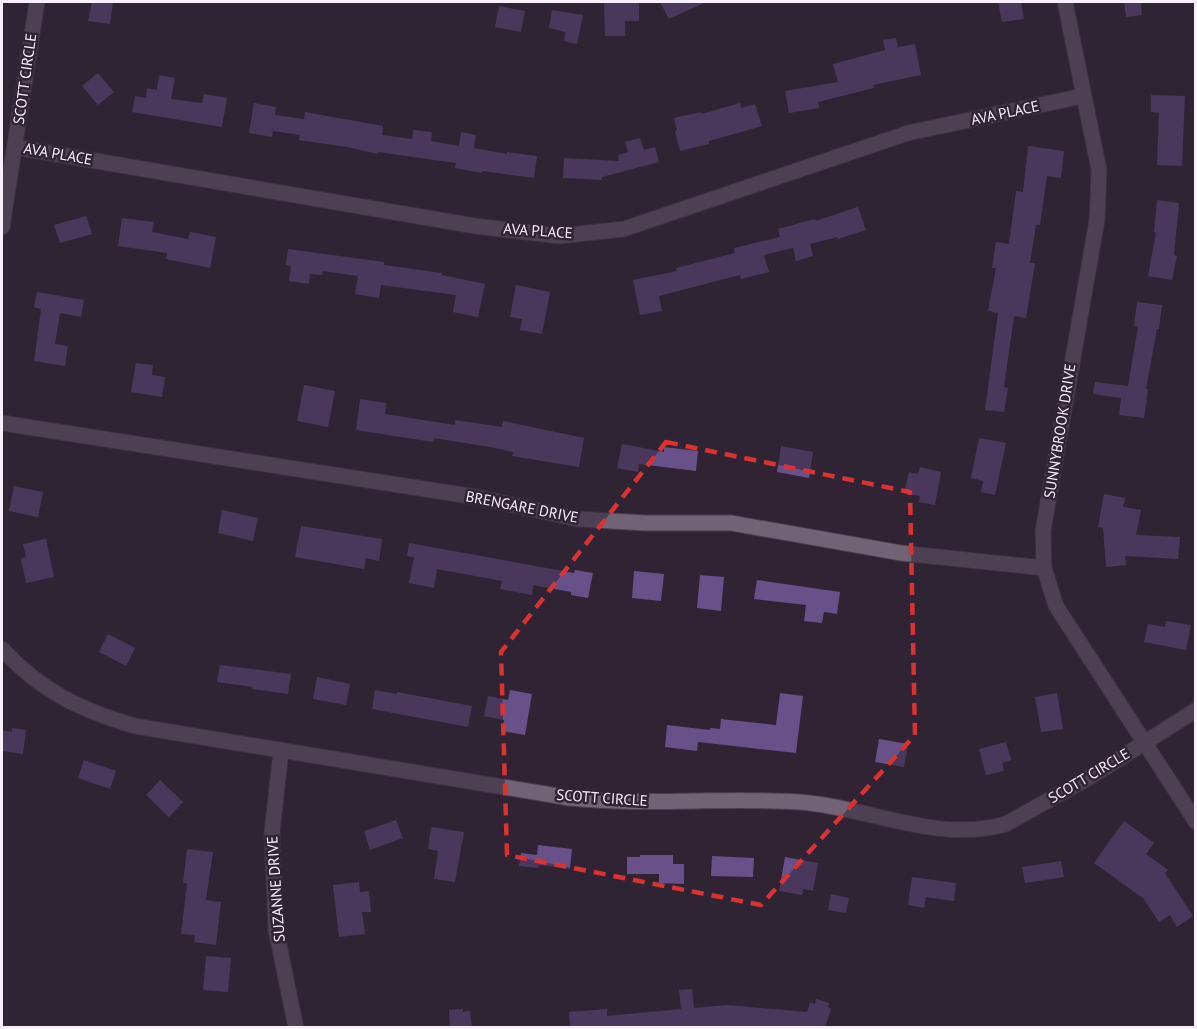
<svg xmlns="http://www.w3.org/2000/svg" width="1197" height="1029" viewBox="0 0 1197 1029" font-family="'PT Sans',sans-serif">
	<rect width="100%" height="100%" fill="#302434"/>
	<!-- building -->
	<g fill="#685089">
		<polygon points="92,2 113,2 110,24 88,21"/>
		<polygon points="604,2 639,2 639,21 625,21 625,36 605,36"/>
		<polygon points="660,2 706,2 669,19"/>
		<polygon points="998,2 1021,2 1024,19 1002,22"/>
		<polygon points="1124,2 1141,2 1142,15 1126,17"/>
		<polygon points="499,6 525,11 521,32 495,27"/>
		<polygon points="552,10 583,15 577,44 564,41 565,32 549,28"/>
		<polygon points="896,38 898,47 915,44 921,75 873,85 874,88 818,102 819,108 789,113 785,91 838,82 833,64 885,50 883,40"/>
		<polygon points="98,73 114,92 98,105 82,86"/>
		<polygon points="159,75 175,78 171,99 202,103 204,94 227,98 222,127 132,112 135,96 146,98 147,88 157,90"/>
		<polygon points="1151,95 1185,96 1182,166 1157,165 1159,113 1151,112"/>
		<polygon points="254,103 276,107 275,115 304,119 305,112 383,126 382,135 412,139 413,130 432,132 431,141 459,146 461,132 476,135 474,148 507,154 507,152 537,156 534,178 482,171 482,173 455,168 456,163 378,152 378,154 347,147 299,140 300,135 273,131 272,137 249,133"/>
		<polygon points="740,103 741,108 755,104 762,126 709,141 709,144 680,151 675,131 677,130 674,118 701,112 702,114"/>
		<polygon points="640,138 644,150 655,147 659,162 602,177 602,180 563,178 564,158 619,161 618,155 628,152 625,142"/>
		<polygon points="1028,146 1064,151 1061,178 1047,176 1040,225 1036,225 1030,263 1035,263 1026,318 1014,316 1004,387 1008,388 1004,412 985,410 998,313 988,311 996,268 992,268 996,242 1009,244 1016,191 1023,192"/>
		<polygon points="1157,200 1179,203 1174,255 1177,256 1172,280 1148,276 1156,233 1154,232"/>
		<polygon points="858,207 866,230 838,239 837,237 810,244 813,256 796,261 793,248 764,255 769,272 741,279 740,275 659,296 662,311 640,315 633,280 677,271 676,268 735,253 734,248 780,237 778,229 815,219 816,221"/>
		<polygon points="86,216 92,234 60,243 54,225"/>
		<polygon points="122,218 154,222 152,232 188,239 190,232 216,237 210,268 166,259 167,253 118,246"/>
		<polygon points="288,249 384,262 384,265 442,273 442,275 485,284 478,317 453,312 456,295 381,285 379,298 355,294 358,276 323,271 322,275 310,274 309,284 289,281 291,266 286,265"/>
		<polygon points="516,285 550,292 542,334 520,330 522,319 510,317"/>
		<polygon points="37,292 84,300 81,317 60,313 55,344 68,346 65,366 34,361 41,309 34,307"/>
		<polygon points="1137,302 1162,305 1159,329 1157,329 1146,389 1148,389 1144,418 1119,415 1121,398 1093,394 1095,382 1128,386 1138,327 1134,326"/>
		<polygon points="136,363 153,365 152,375 165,377 162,397 131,392"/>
		<polygon points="304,385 335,391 328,427 297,421"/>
		<polygon points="360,399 386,403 385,414 455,425 455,420 502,427 503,421 584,438 579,467 512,456 513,452 490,447 434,438 433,442 356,430"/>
		<polygon points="979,438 1006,443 995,495 981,492 983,481 971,478"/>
		<polygon points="622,444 664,452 664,447 698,451 696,471 639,464 638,472 617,468"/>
		<polygon points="781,446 813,452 809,478 777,472"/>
		<polygon points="920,467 941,472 935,505 919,502 920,496 904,493 909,472 918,474"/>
		<polygon points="14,486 43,492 38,517 9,511"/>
		<polygon points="1104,494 1125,498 1123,507 1141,510 1136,535 1180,537 1178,559 1125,556 1126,565 1106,567 1103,528 1098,527"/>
		<polygon points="222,510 258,518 253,541 218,533"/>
		<polygon points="301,526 382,539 379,561 366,558 364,569 295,557"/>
		<polygon points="46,539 54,577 26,583 21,559 26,557 23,544"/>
		<polygon points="409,543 574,573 575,570 593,573 588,598 571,595 571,592 533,585 532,595 500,589 502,581 437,569 434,588 409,583 414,557 407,556"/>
		<polygon points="634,571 664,574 661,601 632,598"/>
		<polygon points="700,575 724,577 721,611 697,608"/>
		<polygon points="757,580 840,592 837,614 824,612 822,623 804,621 806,605 754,599"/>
		<polygon points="1166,621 1191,625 1186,650 1144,642 1148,624 1165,627"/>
		<polygon points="108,634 135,648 126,666 99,652"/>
		<polygon points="220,665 291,674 288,694 252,689 253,687 217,682"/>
		<polygon points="317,677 350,684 346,705 313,699"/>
		<polygon points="375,690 397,694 397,692 472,706 468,727 372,709"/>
		<polygon points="510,690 532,694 525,735 502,731 504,720 484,716 488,696 508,700"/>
		<polygon points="780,693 803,696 796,753 698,742 697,751 665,747 667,725 710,730 710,728 720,729 721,719 776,725"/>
		<polygon points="1057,693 1063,729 1041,732 1035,697"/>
		<polygon points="12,728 26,730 23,754 2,751 2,730 12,732"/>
		<polygon points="879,739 908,744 904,767 875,762"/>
		<polygon points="1006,742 1011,760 1002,763 1004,771 986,775 979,749"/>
		<polygon points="84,760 116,771 110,789 78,778"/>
		<polygon points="160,780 183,802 169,817 146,795"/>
		<polygon points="396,820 403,838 370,850 364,831"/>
		<polygon points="1124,821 1154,843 1146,854 1168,870 1165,873 1193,916 1177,927 1170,915 1159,922 1143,898 1094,863"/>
		<polygon points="431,827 464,832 455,882 434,879 438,851 428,849"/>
		<polygon points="538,845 572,849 570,869 539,865 538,868 519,866 521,853 537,855"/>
		<polygon points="187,849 213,852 206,900 221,902 216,945 194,942 195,935 181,934 187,883 183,883"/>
		<polygon points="640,855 673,855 673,864 684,864 684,884 659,883 659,874 627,874 627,857 640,857"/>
		<polygon points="712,856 754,858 753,877 711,876"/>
		<polygon points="785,857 818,863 813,891 803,889 802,895 779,891"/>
		<polygon points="1061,861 1064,877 1025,883 1022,867"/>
		<polygon points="912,877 956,883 954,901 926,897 924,908 908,905"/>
		<polygon points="359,882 360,892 369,891 371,912 362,912 365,934 339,937 333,885"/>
		<polygon points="831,894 849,898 846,913 828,910"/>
		<polygon points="206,956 231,958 228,992 203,990"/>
		<polygon points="692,989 694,1008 727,1005 807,1012 810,1002 815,1004 816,999 829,1003 828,1007 831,1009 825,1028 570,1028 569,1012 607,1009 607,1016 681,1009 679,990"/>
		<polygon points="463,1009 463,1012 470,1011 472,1028 450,1028 449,1010"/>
	</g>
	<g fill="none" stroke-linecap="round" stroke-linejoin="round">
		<defs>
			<g id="street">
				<polyline points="1065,2 1099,170 1097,220 1043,531 1044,568 1056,606 1196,822"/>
				<polyline points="15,147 475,226 560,236 624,229 908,133 1083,96"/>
				<polyline points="2,227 37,2"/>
				<polyline points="2,423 476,497 578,519 645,523 731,523 901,553 1044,568"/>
				<path d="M2 649C41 691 80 710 135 726L570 798C646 806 722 797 799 802 869 807 936 844 1006 824L1095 774 1196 710"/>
				<polyline points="281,750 272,833 276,930 296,1028"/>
			</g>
		</defs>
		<!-- street casing -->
		<use href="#street" stroke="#493f4c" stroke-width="17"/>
		<!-- street -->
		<use href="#street" stroke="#716375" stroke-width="15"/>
	</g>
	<!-- marked area -->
	<path d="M0 0H1197V1029H0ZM666 442 910 492 915 735 761 905 507 855 501 652Z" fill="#302434" fill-opacity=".55" fill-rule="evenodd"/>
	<path fill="none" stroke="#d83232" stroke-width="4.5" stroke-dasharray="12 8" stroke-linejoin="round" d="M666 442 910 492 915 735 761 905 507 855 501 652Z"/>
	<g text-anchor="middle" stroke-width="5" stroke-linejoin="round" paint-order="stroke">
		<!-- street labels -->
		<g font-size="15" fill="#f7eff9" stroke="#302434">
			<text transform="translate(25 79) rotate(-82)" y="5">SCOTT CIRCLE</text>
			<text transform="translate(1005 113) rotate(-12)" y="5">AVA PLACE</text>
			<text transform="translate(58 154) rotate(10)" y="5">AVA PLACE</text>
			<text transform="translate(538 231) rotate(4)" y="5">AVA PLACE</text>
			<text transform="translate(1060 431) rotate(-81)" y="5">SUNNYBROOK DRIVE</text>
			<text transform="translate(522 507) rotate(11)" y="5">BRENGARE DRIVE</text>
			<text transform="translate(1089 776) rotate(-31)" y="5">SCOTT CIRCLE</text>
			<text transform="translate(602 798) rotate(4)" y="5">SCOTT CIRCLE</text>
			<text transform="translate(276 889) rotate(-94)" y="5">SUZANNE DRIVE</text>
		</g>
	</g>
	<!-- border -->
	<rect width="1197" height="1029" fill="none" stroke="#f7eff9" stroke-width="6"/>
</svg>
